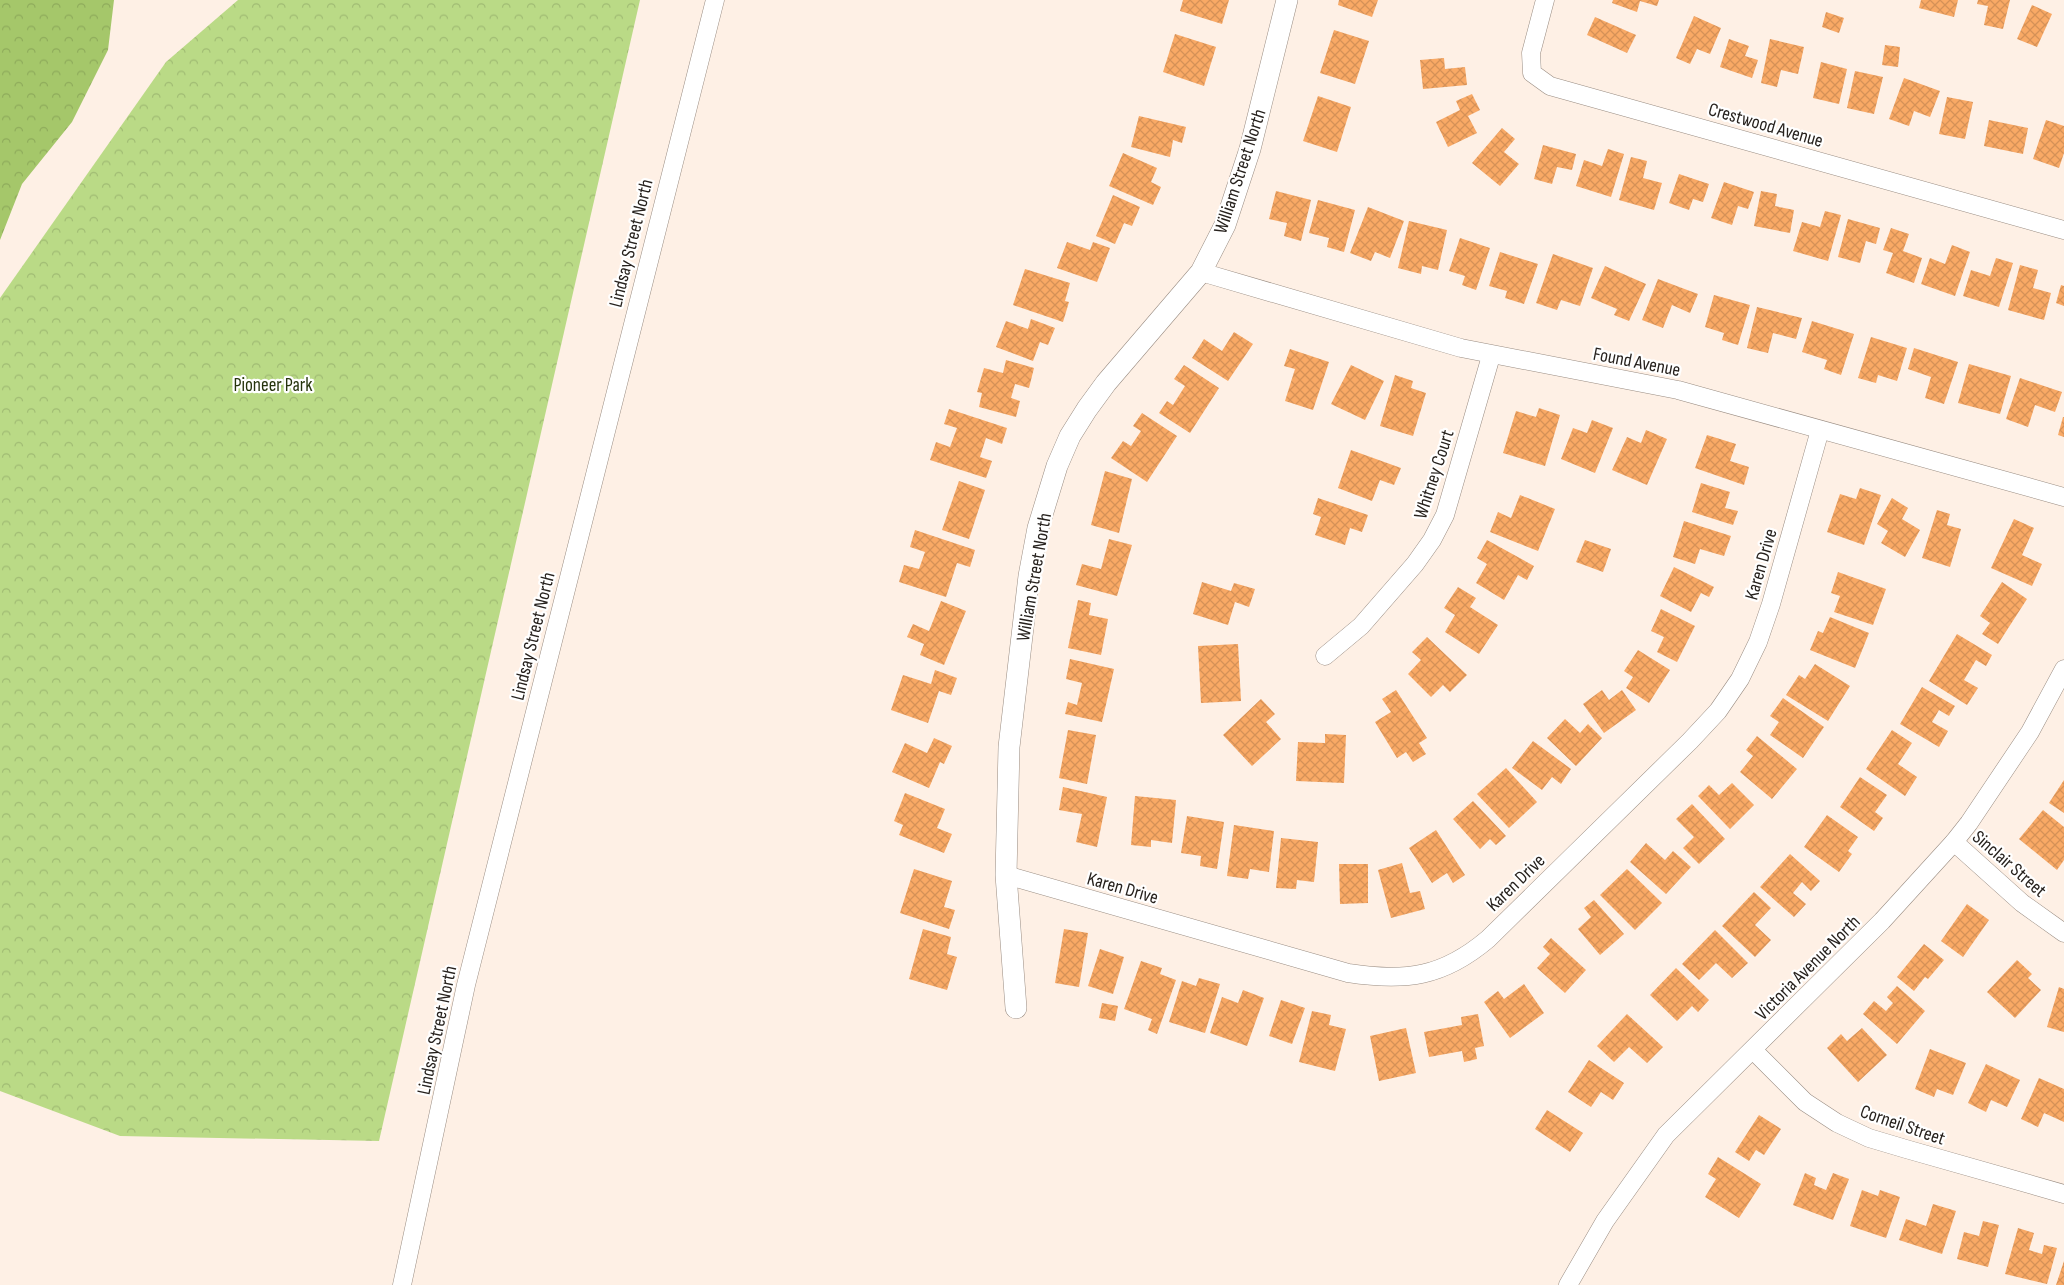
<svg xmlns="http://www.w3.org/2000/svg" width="2064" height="1285" viewBox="0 0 2064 1285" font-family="'Sofia Sans Condensed',sans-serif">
	<defs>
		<pattern id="forest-crowns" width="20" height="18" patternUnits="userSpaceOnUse" patternTransform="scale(1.25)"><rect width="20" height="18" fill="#a5c76a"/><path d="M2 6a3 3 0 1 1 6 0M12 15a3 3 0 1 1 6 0" fill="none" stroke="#8eab5b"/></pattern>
		<pattern id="park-crowns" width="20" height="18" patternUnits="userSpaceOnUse" patternTransform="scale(1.25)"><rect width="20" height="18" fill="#bada86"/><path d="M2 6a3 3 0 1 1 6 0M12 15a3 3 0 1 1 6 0" fill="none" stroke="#a0bb73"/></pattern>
		<pattern id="building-cross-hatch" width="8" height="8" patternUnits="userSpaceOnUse" patternTransform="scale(1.25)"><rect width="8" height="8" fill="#f9a965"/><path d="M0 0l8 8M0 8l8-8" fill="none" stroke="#d59157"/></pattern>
	</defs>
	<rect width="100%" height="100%" fill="#fef0e5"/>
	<!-- forest -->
	<polygon fill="url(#forest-crowns)" points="0,0 114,0 108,50 72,122 22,184 0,240"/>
	<!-- park -->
	<polygon fill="url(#park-crowns)" points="238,0 640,0 379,1141 120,1136 0,1091 0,298 166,62"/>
	<!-- building -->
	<g fill="url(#building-cross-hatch)">
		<polygon points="1183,0 1229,0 1222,24 1180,11"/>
		<polygon points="1339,0 1378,0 1372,17 1338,5"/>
		<polygon points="1613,0 1659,0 1657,6 1640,1 1637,12 1612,3"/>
		<polygon points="1921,0 1958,0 1954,17 1919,8"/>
		<polygon points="1978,0 2010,0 2003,29 1984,25 1988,6 1977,4"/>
		<polygon points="2032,5 2052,14 2037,47 2017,39"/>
		<polygon points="1826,12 1844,18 1839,33 1822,27"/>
		<polygon points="1694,16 1721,28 1710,54 1697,49 1690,64 1676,58"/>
		<polygon points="1595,17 1636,35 1627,53 1587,35"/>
		<polygon points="1334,30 1369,41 1355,84 1320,73"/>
		<polygon points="1175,34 1216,47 1204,86 1163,72"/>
		<polygon points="1729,39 1749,46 1745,56 1758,60 1752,78 1720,67"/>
		<polygon points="1770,39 1804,47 1798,74 1781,70 1777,87 1761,83"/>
		<polygon points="1885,45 1900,47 1898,67 1882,65"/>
		<polygon points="1444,58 1445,69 1465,67 1467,85 1423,89 1420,60"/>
		<polygon points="1821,62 1847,69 1839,104 1813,98"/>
		<polygon points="1855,71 1883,77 1874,114 1847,108"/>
		<polygon points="1904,78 1940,91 1930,117 1914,111 1909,126 1889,119"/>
		<polygon points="1472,94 1480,110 1468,116 1477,133 1448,147 1436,122 1460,110 1456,101"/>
		<polygon points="1318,96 1351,107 1337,152 1303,141"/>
		<polygon points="1947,97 1973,102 1965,139 1939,134"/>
		<polygon points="1139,116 1186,127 1182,143 1173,140 1170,157 1131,147"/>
		<polygon points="1989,120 2028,128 2023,154 1984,146"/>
		<polygon points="2046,120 2064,126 2064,153 2059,168 2033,159"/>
		<polygon points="1502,128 1515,139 1504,152 1519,164 1500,186 1472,163"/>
		<polygon points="1543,145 1576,154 1572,170 1557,167 1552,184 1534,179"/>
		<polygon points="1608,149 1624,154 1611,197 1576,186 1584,160 1602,166"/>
		<polygon points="1123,153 1157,168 1151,182 1161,187 1153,205 1109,186"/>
		<polygon points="1631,157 1647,161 1643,178 1662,183 1654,210 1619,200"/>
		<polygon points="1679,174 1709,184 1703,202 1693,199 1689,210 1669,203"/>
		<polygon points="1724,182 1754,192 1748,209 1738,206 1732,225 1711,218"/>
		<polygon points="1276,191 1311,200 1301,241 1284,236 1287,223 1269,219"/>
		<polygon points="1761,191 1777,194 1775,206 1794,210 1790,233 1754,226"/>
		<polygon points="1113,195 1140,207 1132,226 1124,223 1115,244 1096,236"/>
		<polygon points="1318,200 1355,210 1344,252 1327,247 1329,238 1309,233"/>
		<polygon points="1368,207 1404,221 1390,258 1375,252 1371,261 1350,253"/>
		<polygon points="1825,211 1841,215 1828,261 1793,251 1802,222 1820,227"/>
		<polygon points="1848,219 1880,228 1876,244 1866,241 1860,263 1838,257"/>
		<polygon points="1409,221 1447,230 1438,270 1422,266 1421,274 1398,268"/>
		<polygon points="1891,228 1909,234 1903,251 1922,258 1914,283 1886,273 1893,253 1883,250"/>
		<polygon points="1460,238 1490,248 1476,290 1462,285 1465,276 1449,271"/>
		<polygon points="1067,242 1090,250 1093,242 1110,248 1097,282 1057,268"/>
		<polygon points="1952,245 1970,252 1955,296 1921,284 1930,258 1945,264"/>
		<polygon points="1500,252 1538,264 1524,304 1505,298 1507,291 1489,286"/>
		<polygon points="1553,254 1593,268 1580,306 1561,300 1557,310 1536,303"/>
		<polygon points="1996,258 2013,263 1999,307 1963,296 1971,270 1990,276"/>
		<polygon points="2020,265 2038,270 2033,288 2051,293 2044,320 2008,310"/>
		<polygon points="1605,266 1646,284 1629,321 1614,315 1617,309 1591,298"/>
		<polygon points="1025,269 1070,283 1065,301 1069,302 1063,322 1013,305"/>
		<polygon points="1658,279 1698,294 1690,313 1672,305 1663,328 1642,320"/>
		<polygon points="2061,285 2064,286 2064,306 2056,303"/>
		<polygon points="1714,295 1750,305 1738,345 1722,340 1724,333 1705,327"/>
		<polygon points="1757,307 1802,318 1796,339 1773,333 1768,353 1747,348"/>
		<polygon points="1031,319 1055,328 1048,345 1040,342 1033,361 996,347 1006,321 1028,329"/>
		<polygon points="1812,321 1854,334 1841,375 1824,369 1827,360 1802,352"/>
		<polygon points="1234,332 1253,344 1228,381 1192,358 1204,339 1222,351"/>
		<polygon points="1871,337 1907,348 1897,381 1878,375 1876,383 1858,378"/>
		<polygon points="1914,348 1958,362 1944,404 1925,398 1931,377 1908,369"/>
		<polygon points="1290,349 1329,362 1313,410 1285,401 1295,369 1284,366"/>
		<polygon points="1006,360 1034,368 1029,388 1015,384 1011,398 1020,401 1016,417 979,407 982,393 977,392 984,368 1003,373"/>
		<polygon points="1969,364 2011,376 2000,414 1958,403"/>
		<polygon points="1184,365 1219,388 1190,433 1159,413 1167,401 1173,405 1185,386 1174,379"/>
		<polygon points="1351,365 1384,381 1365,420 1331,404"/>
		<polygon points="1395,375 1413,381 1411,388 1426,393 1413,436 1380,426"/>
		<polygon points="2020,378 2062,392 2055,412 2035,405 2028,427 2006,419"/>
		<polygon points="1539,408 1560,415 1545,466 1503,453 1516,411 1536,417"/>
		<polygon points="949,409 1007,428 1002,444 986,438 980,457 992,461 986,478 930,460 936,442 950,447 957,428 944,424"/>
		<polygon points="1142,413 1177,436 1147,482 1111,458 1123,441 1131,446 1141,431 1133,426"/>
		<polygon points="2063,417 2064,417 2064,437 2058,435"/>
		<polygon points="1592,420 1613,428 1595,473 1561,459 1573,428 1587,433"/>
		<polygon points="1646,430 1667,439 1647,485 1612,470 1627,437 1641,443"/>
		<polygon points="1707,435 1736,444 1730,461 1749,467 1744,485 1695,468"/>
		<polygon points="1351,450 1401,468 1394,485 1380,480 1372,501 1338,488"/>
		<polygon points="1105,471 1132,479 1119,533 1091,525"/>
		<polygon points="959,481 985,490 969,539 942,530"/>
		<polygon points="1701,483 1730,492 1725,508 1738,511 1733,525 1692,512"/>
		<polygon points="1860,488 1881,495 1864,545 1827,532 1840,494 1856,499"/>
		<polygon points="1520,495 1555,509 1538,551 1490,532 1498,512 1511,518"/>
		<polygon points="1318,498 1368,515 1362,532 1350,528 1345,545 1315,535 1321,517 1313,514"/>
		<polygon points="1892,498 1908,508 1902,519 1920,530 1905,557 1881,543 1888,531 1877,524"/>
		<polygon points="1937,510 1950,514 1947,525 1961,529 1950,567 1922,558"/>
		<polygon points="2014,519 2034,528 2022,555 2042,564 2032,586 1991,568"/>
		<polygon points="1684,521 1731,536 1724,556 1700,549 1695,564 1673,557"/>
		<polygon points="915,530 975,550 970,567 957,563 946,597 899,582 904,565 919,569 925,552 910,547"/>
		<polygon points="1109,539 1132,545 1117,596 1076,585 1082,564 1101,569"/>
		<polygon points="1487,540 1534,566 1527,580 1518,575 1504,600 1476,583 1487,564 1477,558"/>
		<polygon points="1585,540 1611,549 1603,572 1576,562"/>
		<polygon points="1674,567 1714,587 1709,597 1701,593 1691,612 1660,596"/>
		<polygon points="1838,572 1886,589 1873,625 1834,612 1840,596 1831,593"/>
		<polygon points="1202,582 1231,591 1234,583 1255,589 1249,607 1235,602 1228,625 1193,614"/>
		<polygon points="2002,582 2027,599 1998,644 1982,634 1990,623 1980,616"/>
		<polygon points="1458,587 1476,598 1470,607 1498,625 1479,654 1445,632 1455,615 1444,608"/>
		<polygon points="1078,600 1091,603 1089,615 1108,619 1101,655 1068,648"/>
		<polygon points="941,601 966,611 944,665 920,655 924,644 907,637 913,624 929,631"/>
		<polygon points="1661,609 1695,626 1677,662 1657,652 1664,637 1651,631"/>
		<polygon points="1830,617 1869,633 1855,668 1810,650 1818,631 1823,633"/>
		<polygon points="1957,634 1992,655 1986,666 1976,660 1964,680 1978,688 1967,705 1929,681"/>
		<polygon points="1427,637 1467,675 1450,692 1443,685 1431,697 1408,674 1421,660 1412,652"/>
		<polygon points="1238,644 1241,701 1201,703 1198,646"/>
		<polygon points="1638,650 1670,670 1649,703 1626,688 1633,677 1624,671"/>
		<polygon points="1070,659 1114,669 1102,722 1065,714 1068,702 1077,705 1082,683 1066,679"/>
		<polygon points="1815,664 1850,686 1828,721 1786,695 1799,675 1805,679"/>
		<polygon points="935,670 957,678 951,695 939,691 928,723 891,710 903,675 931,684"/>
		<polygon points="1922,687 1955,706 1949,716 1939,710 1932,722 1948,731 1939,747 1900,724"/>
		<polygon points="1396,690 1427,738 1419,743 1426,754 1413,762 1406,752 1397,758 1375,722 1391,712 1382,699"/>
		<polygon points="1602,690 1609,700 1622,690 1636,710 1604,733 1583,704"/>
		<polygon points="1783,698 1824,727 1803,758 1770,735 1779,722 1770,716"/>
		<polygon points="1261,699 1275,714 1266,722 1281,739 1252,766 1223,735"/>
		<polygon points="1565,719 1580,733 1588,724 1602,738 1576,766 1547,738"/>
		<polygon points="1068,730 1096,735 1087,784 1059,778"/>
		<polygon points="1892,730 1912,743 1898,764 1917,777 1905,796 1866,769"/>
		<polygon points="1325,734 1346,735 1344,783 1296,781 1298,742 1325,743"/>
		<polygon points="1757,736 1797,769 1772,799 1740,772 1753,756 1746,750"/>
		<polygon points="934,738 952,746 944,764 940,762 929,788 892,772 905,743 927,753"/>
		<polygon points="1533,741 1571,769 1561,784 1552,777 1542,790 1512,768"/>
		<polygon points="1506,768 1537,802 1509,828 1477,794"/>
		<polygon points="1860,777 1887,795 1875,812 1883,818 1874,831 1840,807"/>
		<polygon points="2064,780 2064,813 2049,803"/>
		<polygon points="1732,783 1754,805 1730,829 1698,796 1709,785 1719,795"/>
		<polygon points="1063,787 1107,797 1097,847 1076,842 1082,814 1059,810"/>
		<polygon points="905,793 945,809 937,828 952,834 944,853 899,835 903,825 894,821"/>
		<polygon points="1135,796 1176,800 1172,843 1151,840 1151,847 1131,845"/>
		<polygon points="1473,801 1506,836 1496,845 1490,839 1480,849 1453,819"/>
		<polygon points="1692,804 1725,839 1699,864 1683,848 1694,837 1676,819"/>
		<polygon points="2043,810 2064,827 2064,860 2057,870 2019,839"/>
		<polygon points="1827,815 1858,837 1848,851 1852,854 1839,872 1804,847"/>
		<polygon points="1187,816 1224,822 1217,869 1200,866 1201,856 1181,853"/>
		<polygon points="1234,825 1274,831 1269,872 1250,869 1248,879 1227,876"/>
		<polygon points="1436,830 1465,875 1453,883 1447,873 1432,883 1409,848"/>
		<polygon points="1281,838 1318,842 1314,882 1297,880 1296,889 1276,888"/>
		<polygon points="1646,843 1665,860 1673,851 1691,867 1666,894 1630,862"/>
		<polygon points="1790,854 1820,881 1811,891 1802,882 1793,893 1806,904 1794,917 1760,887"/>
		<polygon points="1402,863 1410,893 1420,891 1425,909 1391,918 1378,870"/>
		<polygon points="1339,864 1368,864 1368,903 1340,904"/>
		<polygon points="914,869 952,881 944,907 955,910 949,929 900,913"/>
		<polygon points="1627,869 1662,903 1635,930 1600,895"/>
		<polygon points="1754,892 1771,908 1755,925 1771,940 1755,957 1722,926"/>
		<polygon points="1594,900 1624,934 1600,955 1578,929 1591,917 1584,908"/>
		<polygon points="1967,904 1989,920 1963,957 1941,941"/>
		<polygon points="923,929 951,937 947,954 957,957 947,990 909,979"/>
		<polygon points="1064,929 1088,933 1079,987 1055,983"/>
		<polygon points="1715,930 1748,963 1732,978 1716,963 1699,980 1682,964"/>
		<polygon points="1551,938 1586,970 1565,993 1537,968 1550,954 1543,947"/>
		<polygon points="1924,944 1944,960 1928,979 1925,977 1914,991 1897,977"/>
		<polygon points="1100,949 1124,957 1113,994 1088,986"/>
		<polygon points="2017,960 2032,974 2028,978 2041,990 2015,1018 1987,992"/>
		<polygon points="1141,961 1162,968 1160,974 1176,980 1157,1034 1148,1030 1152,1019 1124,1009"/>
		<polygon points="1676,968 1709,1000 1698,1012 1692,1006 1677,1021 1650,995"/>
		<polygon points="1199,978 1220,984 1205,1033 1169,1022 1182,981 1196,986"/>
		<polygon points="1524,984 1544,1013 1510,1038 1484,1002 1498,991 1504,999"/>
		<polygon points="1897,986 1925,1011 1897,1044 1863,1014 1874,1001 1886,1011 1893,1003 1887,997"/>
		<polygon points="2059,987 2064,989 2064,1032 2047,1027"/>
		<polygon points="1243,990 1264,998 1247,1046 1210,1033 1222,997 1238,1003"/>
		<polygon points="1281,1000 1305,1008 1292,1044 1269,1036"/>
		<polygon points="1102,1003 1118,1006 1115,1021 1099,1018"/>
		<polygon points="1312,1011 1331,1015 1329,1025 1346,1029 1335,1071 1299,1062"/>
		<polygon points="1478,1014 1484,1046 1475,1048 1477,1059 1464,1062 1462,1051 1429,1057 1424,1032 1462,1025 1461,1017"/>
		<polygon points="1627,1014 1663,1047 1647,1063 1629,1047 1614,1062 1597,1046"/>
		<polygon points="1406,1028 1416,1073 1379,1081 1370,1036"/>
		<polygon points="1862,1028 1887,1055 1858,1082 1827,1048 1841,1034 1847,1041"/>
		<polygon points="1930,1049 1966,1063 1953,1095 1937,1089 1934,1097 1915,1089"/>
		<polygon points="1589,1060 1624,1083 1613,1100 1601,1092 1591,1107 1568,1092"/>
		<polygon points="1986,1064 2020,1080 2007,1107 1991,1100 1986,1112 1968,1103"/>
		<polygon points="2039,1078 2064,1089 2064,1122 2044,1113 2038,1127 2021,1119"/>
		<polygon points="1547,1110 1583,1133 1570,1152 1535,1129"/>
		<polygon points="1759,1115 1781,1129 1764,1155 1756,1150 1749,1161 1735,1152"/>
		<polygon points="1718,1157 1761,1184 1739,1218 1705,1197 1716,1179 1708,1174"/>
		<polygon points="1805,1173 1816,1178 1814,1185 1826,1190 1833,1173 1849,1179 1833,1220 1793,1205"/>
		<polygon points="1862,1190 1878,1196 1880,1190 1900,1197 1886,1238 1850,1226"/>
		<polygon points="1933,1204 1956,1211 1942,1254 1899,1240 1906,1219 1926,1226"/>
		<polygon points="1983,1221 1999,1225 1988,1267 1957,1259 1964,1232 1979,1236"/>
		<polygon points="2018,1228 2034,1233 2029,1250 2042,1254 2044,1245 2057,1248 2047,1284 2005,1274"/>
		<polygon points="2064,1261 2064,1285 2056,1285"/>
	</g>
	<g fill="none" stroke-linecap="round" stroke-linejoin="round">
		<defs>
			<g id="minor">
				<polyline points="1545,0 1531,53 1532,73 1550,86 2064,230"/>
				<polyline points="1201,272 1461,348 1678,390 2064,497"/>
				<polyline points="1325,656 1361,626 1415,564 1432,540 1445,515 1491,356"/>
				<polyline points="1954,842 2022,903 2064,933"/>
				<path d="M1006 875 1348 973C1406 982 1443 977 1488 939L1690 741 1718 711 1740 679 1758 642 1771 604 1820 430"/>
				<polyline points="1753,1050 1805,1102 1837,1123 1869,1138 1906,1149 2064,1194"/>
				<polyline points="402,1285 466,985 715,0"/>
				<polyline points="1568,1285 1605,1221 1666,1135 1882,921 1954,842 1969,823 2030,732 2064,669"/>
			</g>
			<polyline id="tertiary" points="1016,1008 1006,875 1009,747 1029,576 1038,528 1057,466 1070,436 1087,409 1106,383 1201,272 1225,225 1250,149 1287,0"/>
		</defs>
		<!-- minor casing -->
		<use href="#minor" stroke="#998c82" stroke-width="19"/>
		<!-- tertiary casing -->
		<use href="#tertiary" stroke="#998c82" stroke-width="22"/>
		<!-- minor -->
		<use href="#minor" stroke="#fff" stroke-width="18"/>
		<!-- tertiary -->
		<use href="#tertiary" stroke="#fff" stroke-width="21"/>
	</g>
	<g text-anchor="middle" stroke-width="4.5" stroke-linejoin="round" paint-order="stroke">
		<!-- street labels -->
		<g font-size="19" fill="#27221e" stroke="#fff">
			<text transform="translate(1766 124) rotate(16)" y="7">Crestwood Avenue</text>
			<text transform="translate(1239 171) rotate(-72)" y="7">William Street North</text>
			<text transform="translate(630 243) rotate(-76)" y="7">Lindsay Street North</text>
			<text transform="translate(1637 361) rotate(11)" y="7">Found Avenue</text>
			<text transform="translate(1433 474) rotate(-72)" y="7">Whitney Court</text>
			<text transform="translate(1760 564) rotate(-74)" y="7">Karen Drive</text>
			<text transform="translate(1033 577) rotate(-80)" y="7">William Street North</text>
			<text transform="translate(532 636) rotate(-76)" y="7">Lindsay Street North</text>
			<text transform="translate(2010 863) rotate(41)" y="7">Sinclair Street</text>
			<text transform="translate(1515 882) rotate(-44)" y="7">Karen Drive</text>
			<text transform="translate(1123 887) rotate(16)" y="7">Karen Drive</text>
			<text transform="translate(1807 967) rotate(-45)" y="7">Victoria Avenue North</text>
			<text transform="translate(436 1030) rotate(-78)" y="7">Lindsay Street North</text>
			<text transform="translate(1903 1124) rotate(19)" y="7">Corneil Street</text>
		</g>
		<!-- park labels -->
		<g font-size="19" fill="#26340d" stroke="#fff">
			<text x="273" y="391">Pioneer Park</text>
		</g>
	</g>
</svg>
